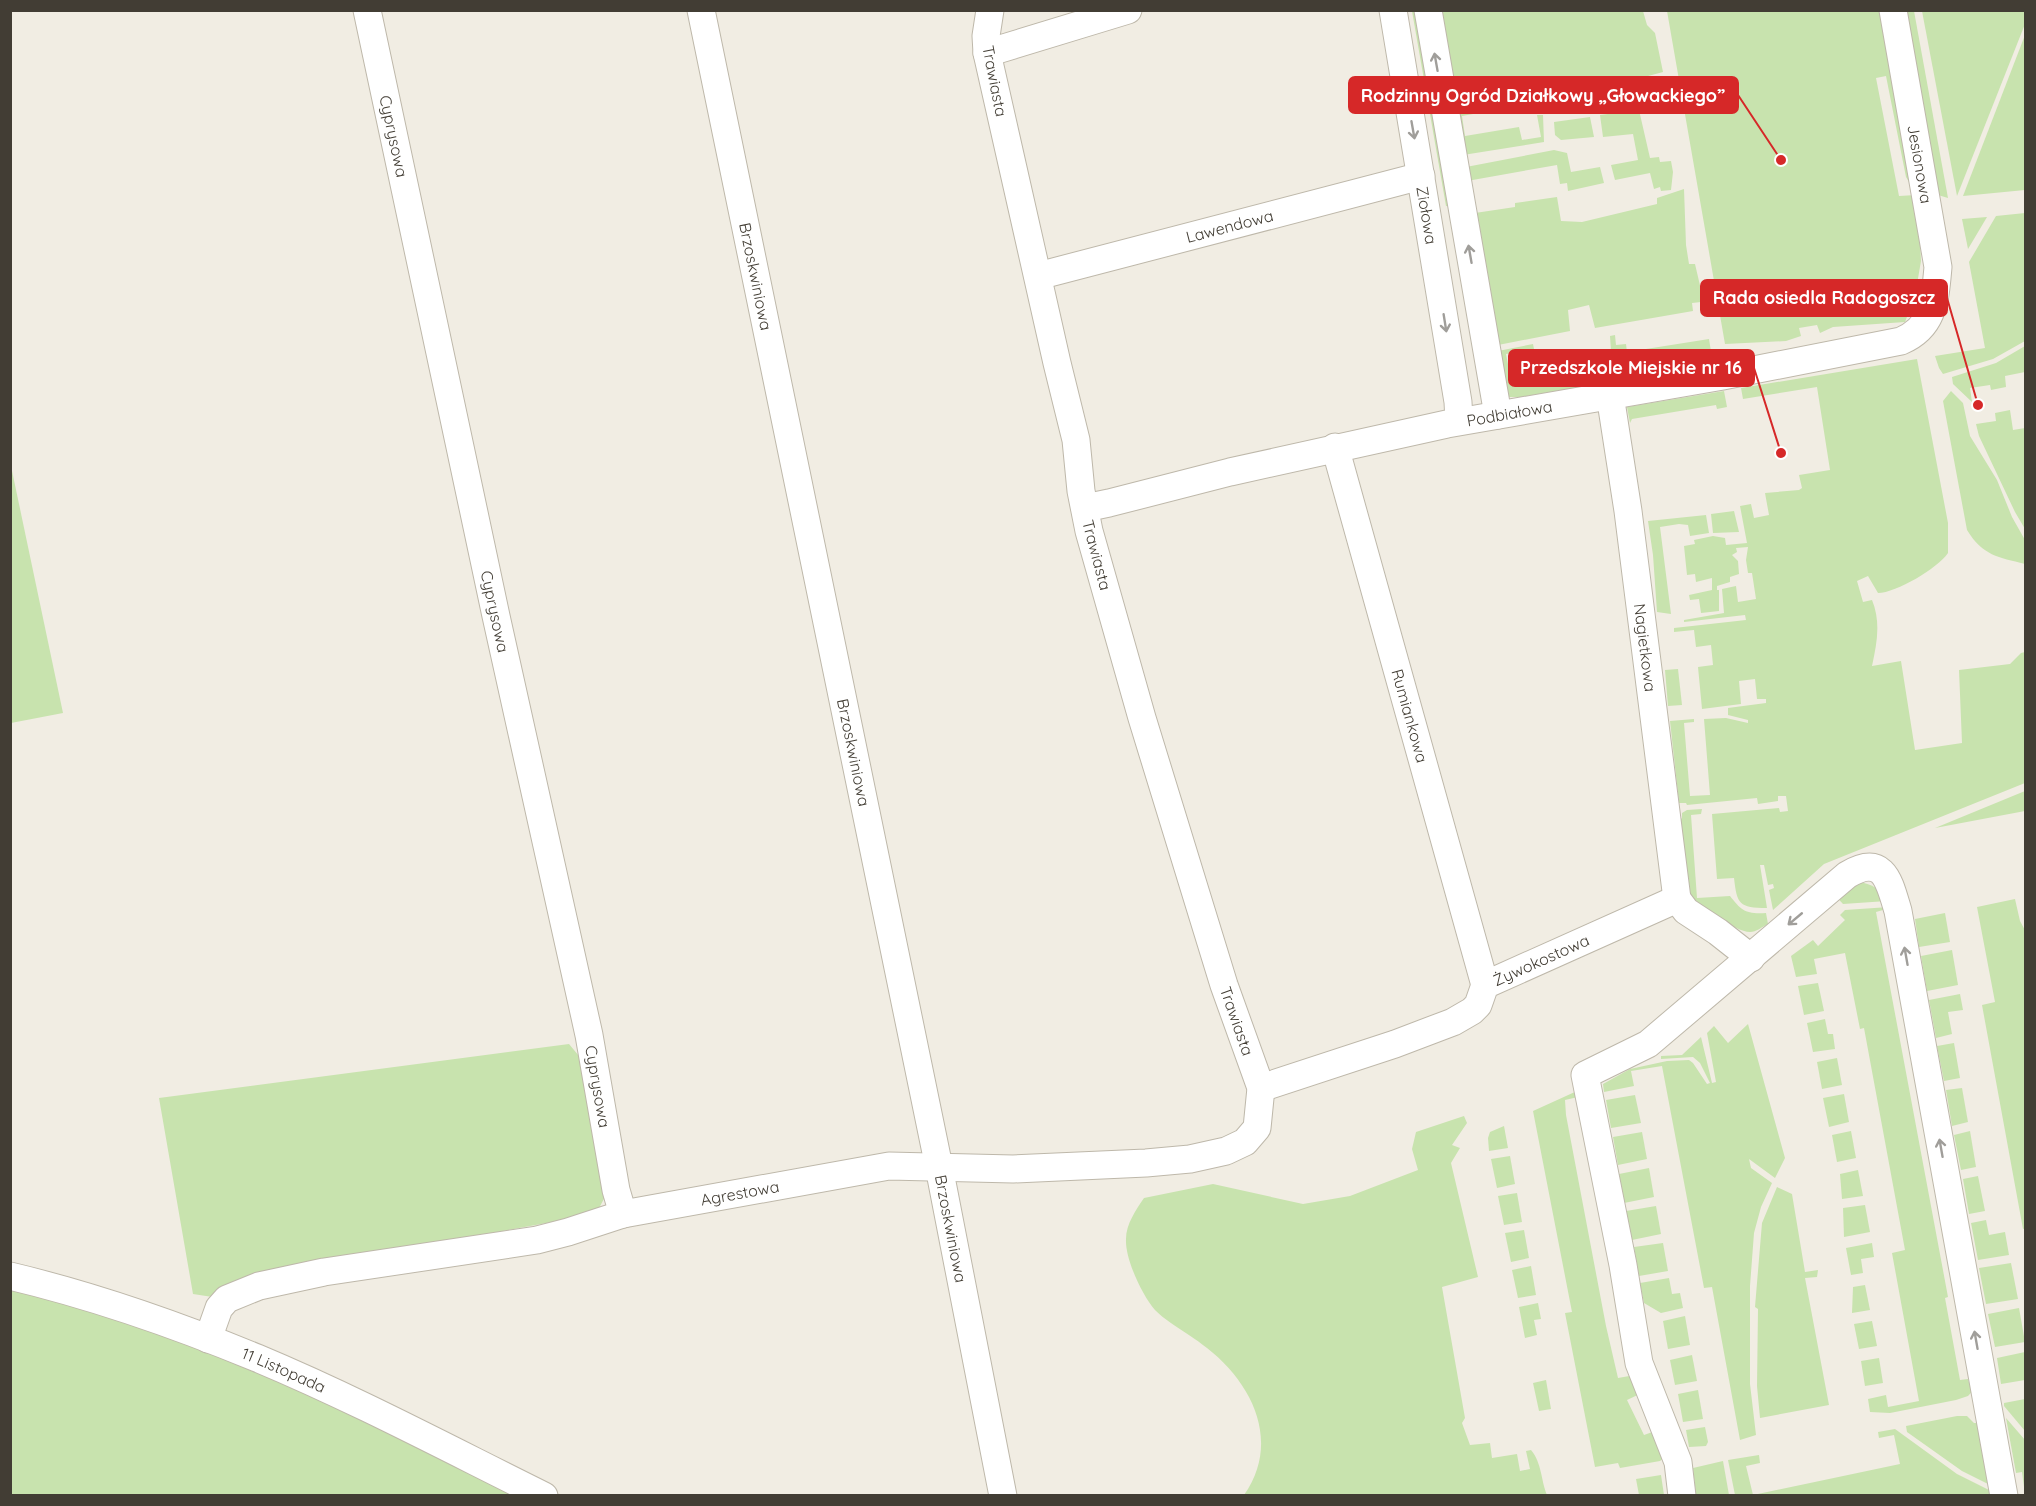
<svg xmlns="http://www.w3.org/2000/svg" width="2036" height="1506" viewBox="0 0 2036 1506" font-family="Quicksand,sans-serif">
	<rect width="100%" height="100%" fill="#f1ede3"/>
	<!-- green -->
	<g fill="#c8e3ae">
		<polygon points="1412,11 1421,11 1455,207 1446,206"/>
		<polygon points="1439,11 1643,11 1647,25 1655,33 1663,72 1637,79 1629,78 1614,83 1603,79 1584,80 1553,90 1455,104"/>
		<polygon points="1667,11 1884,11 1914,182 1909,182 1906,177 1886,76 1876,78 1899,196 1916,195 1918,202 1921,261 1915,296 1905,322 1833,327 1820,333 1817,325 1799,328 1801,336 1786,341 1725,344"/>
		<polygon points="1901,11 1914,11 1948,198 1938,195"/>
		<polygon points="1922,11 2025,11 2025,24 1957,196"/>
		<polygon points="2025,35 2025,190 1963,196"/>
		<polygon points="1499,104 1501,109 1462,116 1465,136 1519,127 1522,140 1541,137 1537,115 1543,115 1544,142 1463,155 1456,111"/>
		<polygon points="1639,110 1650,158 1659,157 1660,162 1671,161 1673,172 1671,190 1661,191 1660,187 1654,189 1650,173 1615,180 1611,165 1638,160 1633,134 1603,137 1600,115"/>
		<polygon points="1590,117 1594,137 1561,140 1555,135 1554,122"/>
		<polygon points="1554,150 1567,153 1571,172 1600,167 1604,183 1568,191 1567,183 1560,184 1557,165 1467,181 1466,167"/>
		<polygon points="1684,189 1686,245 1689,264 1695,264 1702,294 1701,302 1692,303 1693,311 1595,328 1589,305 1568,310 1570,331 1498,345 1475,213 1515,207 1515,203 1557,197 1561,221 1582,222 1657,204 1657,198"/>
		<polygon points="2025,213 2025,341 1993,359 1943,374 1939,368 1935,356 1985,348 1969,262 1996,216"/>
		<polygon points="1987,217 1968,249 1962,219"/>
		<polygon points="1615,335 1616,345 1626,344 1627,352 1709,339 1713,364 1613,380 1610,336"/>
		<polygon points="1533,344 1534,349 1506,354 1510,374 1586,360 1586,354 1597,352 1602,383 1521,397 1509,397 1505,392 1498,351"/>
		<polygon points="2025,346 2025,372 2005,376 2006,387 1991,390 1990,385 1970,388 1972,402 1953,384 1952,377 1996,363"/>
		<path d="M1917 359 1948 523V553C1938 568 1896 593 1878 593L1868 576 1857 581 1863 602 1872 600C1881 622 1877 643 1872 666L1901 661 1915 750 1962 743 1959 670 2010 664 2021 653 2025 652V783L1824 864 1773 910 1769 890 1774 888 1773 884 1768 885 1764 865H1760L1767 908C1739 908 1737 904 1734 878L1717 879 1712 814 1779 808 1780 812 1788 811 1786 796H1778V801L1758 804 1757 798 1687 805 1686 803H1679L1670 721 1694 719V722L1684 723 1690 796 1710 795 1704 719 1726 718 1748 723V720L1728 715V708L1766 703V699H1757L1755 679 1739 681 1741 704 1702 709 1698 667 1713 665 1711 645 1696 647 1694 630 1674 632V628L1746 620 1745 615 1684 622V620L1724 613 1722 589 1736 586 1738 602 1756 599 1752 573H1748L1746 560 1748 547 1736 548 1737 552 1732 555 1738 561 1739 574 1730 577V582L1717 586V590H1719V611L1701 613 1699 599 1690 600 1689 595 1712 590V578L1696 582 1695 574 1687 575 1684 546 1695 544 1694 540 1713 536 1725 538 1726 545 1747 543 1740 506 1751 504 1754 518 1769 515 1765 493 1799 490 1802 488 1799 475 1830 470 1817 387 1743 399 1741 388Z"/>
		<polygon points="1724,391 1727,407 1717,409 1716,405 1632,419 1630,423 1627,407"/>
		<path d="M1951 391 1963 403 1970 436 1997 480 2012 517 2025 540V564C1998 557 1983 556 1967 530L1943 401Z"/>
		<polygon points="2010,410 2013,430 2025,428 2025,529 2015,512 1979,436 1976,424 1996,421 1995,413"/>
		<polygon points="11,466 63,713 11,723 10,723"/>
		<polygon points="1734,511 1739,532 1713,533 1711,514"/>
		<polygon points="1706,515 1709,533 1690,536 1688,525 1679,524 1660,527 1671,614 1657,612 1653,555 1648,521"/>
		<polygon points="1678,669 1682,705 1668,706 1665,670"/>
		<polygon points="2025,791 2025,811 1935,828"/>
		<path d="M1702 809 1701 814 1691 815 1697 898 1730 896C1742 911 1745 914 1766 913L1768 924C1762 927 1756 932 1750 932 1735 932 1699 905 1688 894L1679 821 1682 818V813L1687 810Z"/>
		<path d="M1858 882C1872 884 1880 888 1887 901L1843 904 1833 893Z"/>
		<polygon points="2015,899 2020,921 2026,932 2026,1228 2023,1229 1982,1005 1995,1002 1977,907"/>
		<polygon points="1889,907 1890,908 1876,912 1948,1297 1945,1298 1960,1380 1968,1379 1970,1386 1978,1385 1968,1396 1956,1400 1890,1413 1870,1412 1868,1399 1886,1395 1888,1407 1919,1401 1892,1253 1905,1250 1864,1028 1860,1029 1845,953 1814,959 1817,974 1796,977 1791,956 1813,940 1818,946 1845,920 1840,915 1845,910"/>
		<polygon points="1945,913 1950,942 1919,947 1915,919"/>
		<polygon points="1952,950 1958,985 1927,991 1921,956"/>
		<polygon points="1818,983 1824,1011 1804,1015 1798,986"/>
		<polygon points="1960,994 1963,1010 1948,1012 1952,1034 1936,1038 1929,1000"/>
		<polygon points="1825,1019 1828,1034 1833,1034 1835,1049 1813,1052 1807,1023"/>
		<polygon points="1748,1024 1785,1158 1775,1178 1749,1159 1751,1168 1772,1183 1761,1207 1754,1233 1750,1286 1750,1384 1756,1435 1740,1440 1712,1287 1704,1288 1662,1066 1631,1071 1634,1086 1604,1092 1603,1084 1630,1069 1667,1061 1689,1060 1693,1063 1707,1084 1710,1083 1700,1063 1693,1057 1661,1059 1661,1056 1682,1055 1701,1037 1712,1083 1716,1082 1707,1033 1714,1026 1728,1043"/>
		<polygon points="1954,1043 1960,1078 1944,1081 1937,1046"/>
		<polygon points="569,1044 579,1056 608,1191 596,1214 239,1279 219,1298 193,1294 159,1098"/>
		<polygon points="1837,1058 1842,1085 1822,1089 1817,1062"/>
		<polygon points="1962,1088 1968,1122 1952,1126 1946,1090"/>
		<polygon points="1577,1091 1578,1097 1565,1100 1566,1115 1606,1326 1618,1378 1635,1375 1644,1392 1627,1400 1644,1435 1658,1430 1665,1457 1660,1461 1620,1468 1618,1463 1595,1467 1565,1313 1572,1312 1533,1111"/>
		<polygon points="1844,1094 1849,1122 1829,1127 1823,1098"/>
		<polygon points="1635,1095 1641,1123 1611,1128 1606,1100"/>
		<path d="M1464 1116 1467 1123 1452 1145 1460 1148 1451 1163 1478 1277 1442 1287 1465 1418 1462 1423 1470 1445 1490 1443 1492 1458 1517 1454 1520 1471 1530 1469 1526 1451 1531 1450C1542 1463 1541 1481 1547 1495H1244C1281 1442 1253 1384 1207 1348 1194 1337 1165 1321 1155 1310 1142 1295 1125 1259 1126 1239 1126 1224 1136 1210 1144 1198L1213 1184 1303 1204 1350 1196 1418 1170 1412 1149 1416 1132Z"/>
		<polygon points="1504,1126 1508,1148 1489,1151 1488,1138 1490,1132"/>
		<polygon points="1851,1131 1856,1158 1837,1162 1832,1135"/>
		<polygon points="1970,1131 1976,1167 1961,1170 1954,1135"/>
		<polygon points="1642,1132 1647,1159 1618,1165 1613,1137"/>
		<polygon points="1510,1156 1515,1184 1497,1188 1491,1159"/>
		<polygon points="1649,1168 1654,1197 1624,1203 1619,1174"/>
		<polygon points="1858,1170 1863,1196 1842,1199 1840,1174"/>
		<polygon points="1978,1176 1985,1211 1969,1214 1963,1179"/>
		<polygon points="1777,1187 1792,1194 1805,1272 1818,1270 1817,1277 1805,1278 1829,1405 1760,1418 1757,1386 1758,1309 1755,1307 1762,1223"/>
		<polygon points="1517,1193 1522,1222 1504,1225 1498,1196"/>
		<polygon points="1865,1205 1870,1232 1844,1237 1843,1208"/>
		<polygon points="1656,1206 1661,1234 1632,1240 1626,1211"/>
		<polygon points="1986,1220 1989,1235 2005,1232 2009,1255 1978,1260 1971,1223"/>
		<polygon points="1524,1230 1529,1258 1511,1262 1505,1233"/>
		<polygon points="1663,1243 1668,1271 1639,1276 1634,1247"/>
		<polygon points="1872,1243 1874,1257 1861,1259 1863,1273 1851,1275 1846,1248"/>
		<polygon points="2011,1263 2018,1299 1986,1304 1979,1268"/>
		<polygon points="1531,1266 1536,1295 1518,1298 1512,1270"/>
		<polygon points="1669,1278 1672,1294 1680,1293 1683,1308 1661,1313 1644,1303 1640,1283"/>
		<polygon points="1865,1285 1870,1310 1852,1313 1853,1287"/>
		<path d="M10 1287C90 1312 170 1335 248 1367 340 1404 429 1452 519 1495H11Z"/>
		<polygon points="1538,1303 1541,1319 1534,1320 1537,1335 1525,1338 1519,1307"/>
		<polygon points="2019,1308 2025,1342 1995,1347 1988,1314"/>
		<polygon points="1685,1316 1690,1345 1668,1349 1663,1321"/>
		<polygon points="1872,1321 1877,1346 1859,1349 1854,1324"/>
		<polygon points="2025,1352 2025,1380 2001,1384 1997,1358"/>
		<polygon points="1692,1355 1697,1381 1675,1385 1670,1360"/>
		<polygon points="1879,1358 1883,1383 1865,1386 1861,1361"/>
		<polygon points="1546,1380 1551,1409 1539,1411 1533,1383"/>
		<polygon points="1698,1390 1703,1419 1683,1422 1678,1394"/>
		<polygon points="2025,1399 2026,1399 2025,1431 2004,1406 2004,1403"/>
		<polygon points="1957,1416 1967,1416 1974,1423 1978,1423 1990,1485 1962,1471 1907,1432 1906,1426"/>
		<polygon points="2006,1418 2025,1440 2025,1486 2024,1487 2022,1472 2016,1473"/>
		<polygon points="1705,1427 1708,1442 1706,1446 1689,1447 1686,1430"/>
		<polygon points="1895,1429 1957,1474 1991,1491 1992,1495 1735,1495 1728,1460 1759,1455 1760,1463 1746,1466 1753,1495 1900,1464 1894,1435 1879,1438 1878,1432"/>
		<polygon points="1723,1461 1729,1495 1696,1495 1693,1468"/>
		<polygon points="1661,1475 1664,1495 1639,1495 1636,1479"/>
	</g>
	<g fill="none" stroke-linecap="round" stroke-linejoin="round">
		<defs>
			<g id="minor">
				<path id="s1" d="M367 10 496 616 589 1035 616 1190 623 1214"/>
				<path id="s2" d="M701 10 939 1167 1003 1496"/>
				<path id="s3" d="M1393 10 1458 402 1459 421"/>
				<polyline points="1428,10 1498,415"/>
				<polyline points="987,53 1128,10"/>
				<path id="s4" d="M1038 276 1421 176"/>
				<path id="s5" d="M1610 395 1628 511 1677 899"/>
				<path id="s6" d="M1335 447 1485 985"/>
				<path id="s7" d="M1085 508 1109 503 1230 472 1447 424 1723 376 1901 341C1934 327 1935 300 1938 267L1893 10"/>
				<path id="s8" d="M1261 1088 1395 1044 1453 1022 1472 1011 1478 1005 1485 985 1677 899 1686 911 1718 932 1751 958"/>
				<path id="s9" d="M10 1276C94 1296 177 1325 257 1358 355 1399 449 1449 544 1496"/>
				<path id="s10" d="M208 1339 219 1308 227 1299 259 1286 324 1272 537 1240 568 1232 623 1214 889 1166 1013 1169 1146 1163 1190 1159 1226 1151 1245 1142 1257 1128 1261 1088 1224 985 1142 718 1089 531 1081 491 1076 440 1057 363 987 53 986 36 990 10"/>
				<path d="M1682 1496 1678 1462 1639 1363 1623 1265 1585 1075 1648 1044 1847 875C1884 853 1889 881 1898 911L2004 1496"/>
			</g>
		</defs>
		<!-- minor casing -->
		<use href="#minor" stroke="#beb8aa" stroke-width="29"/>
		<!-- minor -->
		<use href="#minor" stroke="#fff" stroke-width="27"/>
	</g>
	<!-- one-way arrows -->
	<defs><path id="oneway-shaft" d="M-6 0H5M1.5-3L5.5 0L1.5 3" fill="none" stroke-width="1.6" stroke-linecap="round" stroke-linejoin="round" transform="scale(1.5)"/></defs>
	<g stroke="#a09e9a">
		<use href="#oneway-shaft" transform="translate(1436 62) rotate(-100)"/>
		<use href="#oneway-shaft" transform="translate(1413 130) rotate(80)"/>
		<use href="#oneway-shaft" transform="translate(1470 254) rotate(-100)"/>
		<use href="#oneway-shaft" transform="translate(1445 323) rotate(81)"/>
		<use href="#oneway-shaft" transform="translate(1795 919) rotate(140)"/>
		<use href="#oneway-shaft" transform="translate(1906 956) rotate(-100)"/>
		<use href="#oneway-shaft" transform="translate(1941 1148) rotate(-100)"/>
		<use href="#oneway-shaft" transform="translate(1976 1340) rotate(-100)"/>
	</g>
	<g text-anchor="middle" stroke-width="5" stroke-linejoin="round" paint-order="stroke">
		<!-- street labels -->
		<g font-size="16" fill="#423d34" stroke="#fff">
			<text transform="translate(995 81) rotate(79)" y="6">Trawiasta</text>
			<text dy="6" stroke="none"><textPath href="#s1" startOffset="129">Cyprysowa</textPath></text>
			<text transform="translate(1920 164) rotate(80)" y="6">Jesionowa</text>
			<text dy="6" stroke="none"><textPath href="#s3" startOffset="208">Ziołowa</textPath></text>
			<text dy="6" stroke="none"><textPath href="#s4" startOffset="198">Lawendowa</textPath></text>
			<text dy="6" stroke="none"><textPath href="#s2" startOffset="272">Brzoskwiniowa</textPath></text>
			<text dy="6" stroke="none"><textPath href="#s7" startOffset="435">Podbiałowa</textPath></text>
			<text transform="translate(1097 555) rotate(75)" y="6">Trawiasta</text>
			<text dy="6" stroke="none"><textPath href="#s1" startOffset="615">Cyprysowa</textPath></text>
			<text dy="6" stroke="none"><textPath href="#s5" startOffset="255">Nagietkowa</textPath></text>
			<text dy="6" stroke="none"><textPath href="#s6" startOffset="279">Rumiankowa</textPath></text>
			<text dy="6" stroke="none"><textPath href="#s2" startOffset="758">Brzoskwiniowa</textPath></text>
			<text dy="6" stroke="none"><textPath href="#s8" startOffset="316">Żywokostowa</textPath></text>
			<text transform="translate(1237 1021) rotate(71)" y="6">Trawiasta</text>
			<text dy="6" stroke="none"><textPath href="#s1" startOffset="1101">Cyprysowa</textPath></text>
			<text dy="6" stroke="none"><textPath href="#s10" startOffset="570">Agrestowa</textPath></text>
			<text dy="6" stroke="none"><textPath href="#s2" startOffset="1244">Brzoskwiniowa</textPath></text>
			<text dy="6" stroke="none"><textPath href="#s9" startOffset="290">11 Listopada</textPath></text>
		</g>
	</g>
	<!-- callouts -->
	<path fill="none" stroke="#d62828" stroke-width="2" d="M1781 160L1738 95M1978 405L1947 298M1781 453L1754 368"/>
	<g fill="#d62828" stroke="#fff" stroke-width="2">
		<circle cx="1781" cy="160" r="6"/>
		<circle cx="1978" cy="405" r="6"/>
		<circle cx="1781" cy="453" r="6"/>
	</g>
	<g fill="#d62828" stroke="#d62828" stroke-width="2">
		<rect x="1349" y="77" width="389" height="36" rx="6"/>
		<rect x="1701" y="280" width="246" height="36" rx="6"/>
		<rect x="1509" y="350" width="245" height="36" rx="6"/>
	</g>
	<g font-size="18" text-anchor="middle" font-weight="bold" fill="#fff">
		<text x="1543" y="102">Rodzinny Ogród Działkowy „Głowackiego”</text>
		<text x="1824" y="304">Rada osiedla Radogoszcz</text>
		<text x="1631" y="374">Przedszkole Miejskie nr 16</text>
	</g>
	<!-- border -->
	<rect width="2036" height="1506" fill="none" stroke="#423d34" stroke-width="24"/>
</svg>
